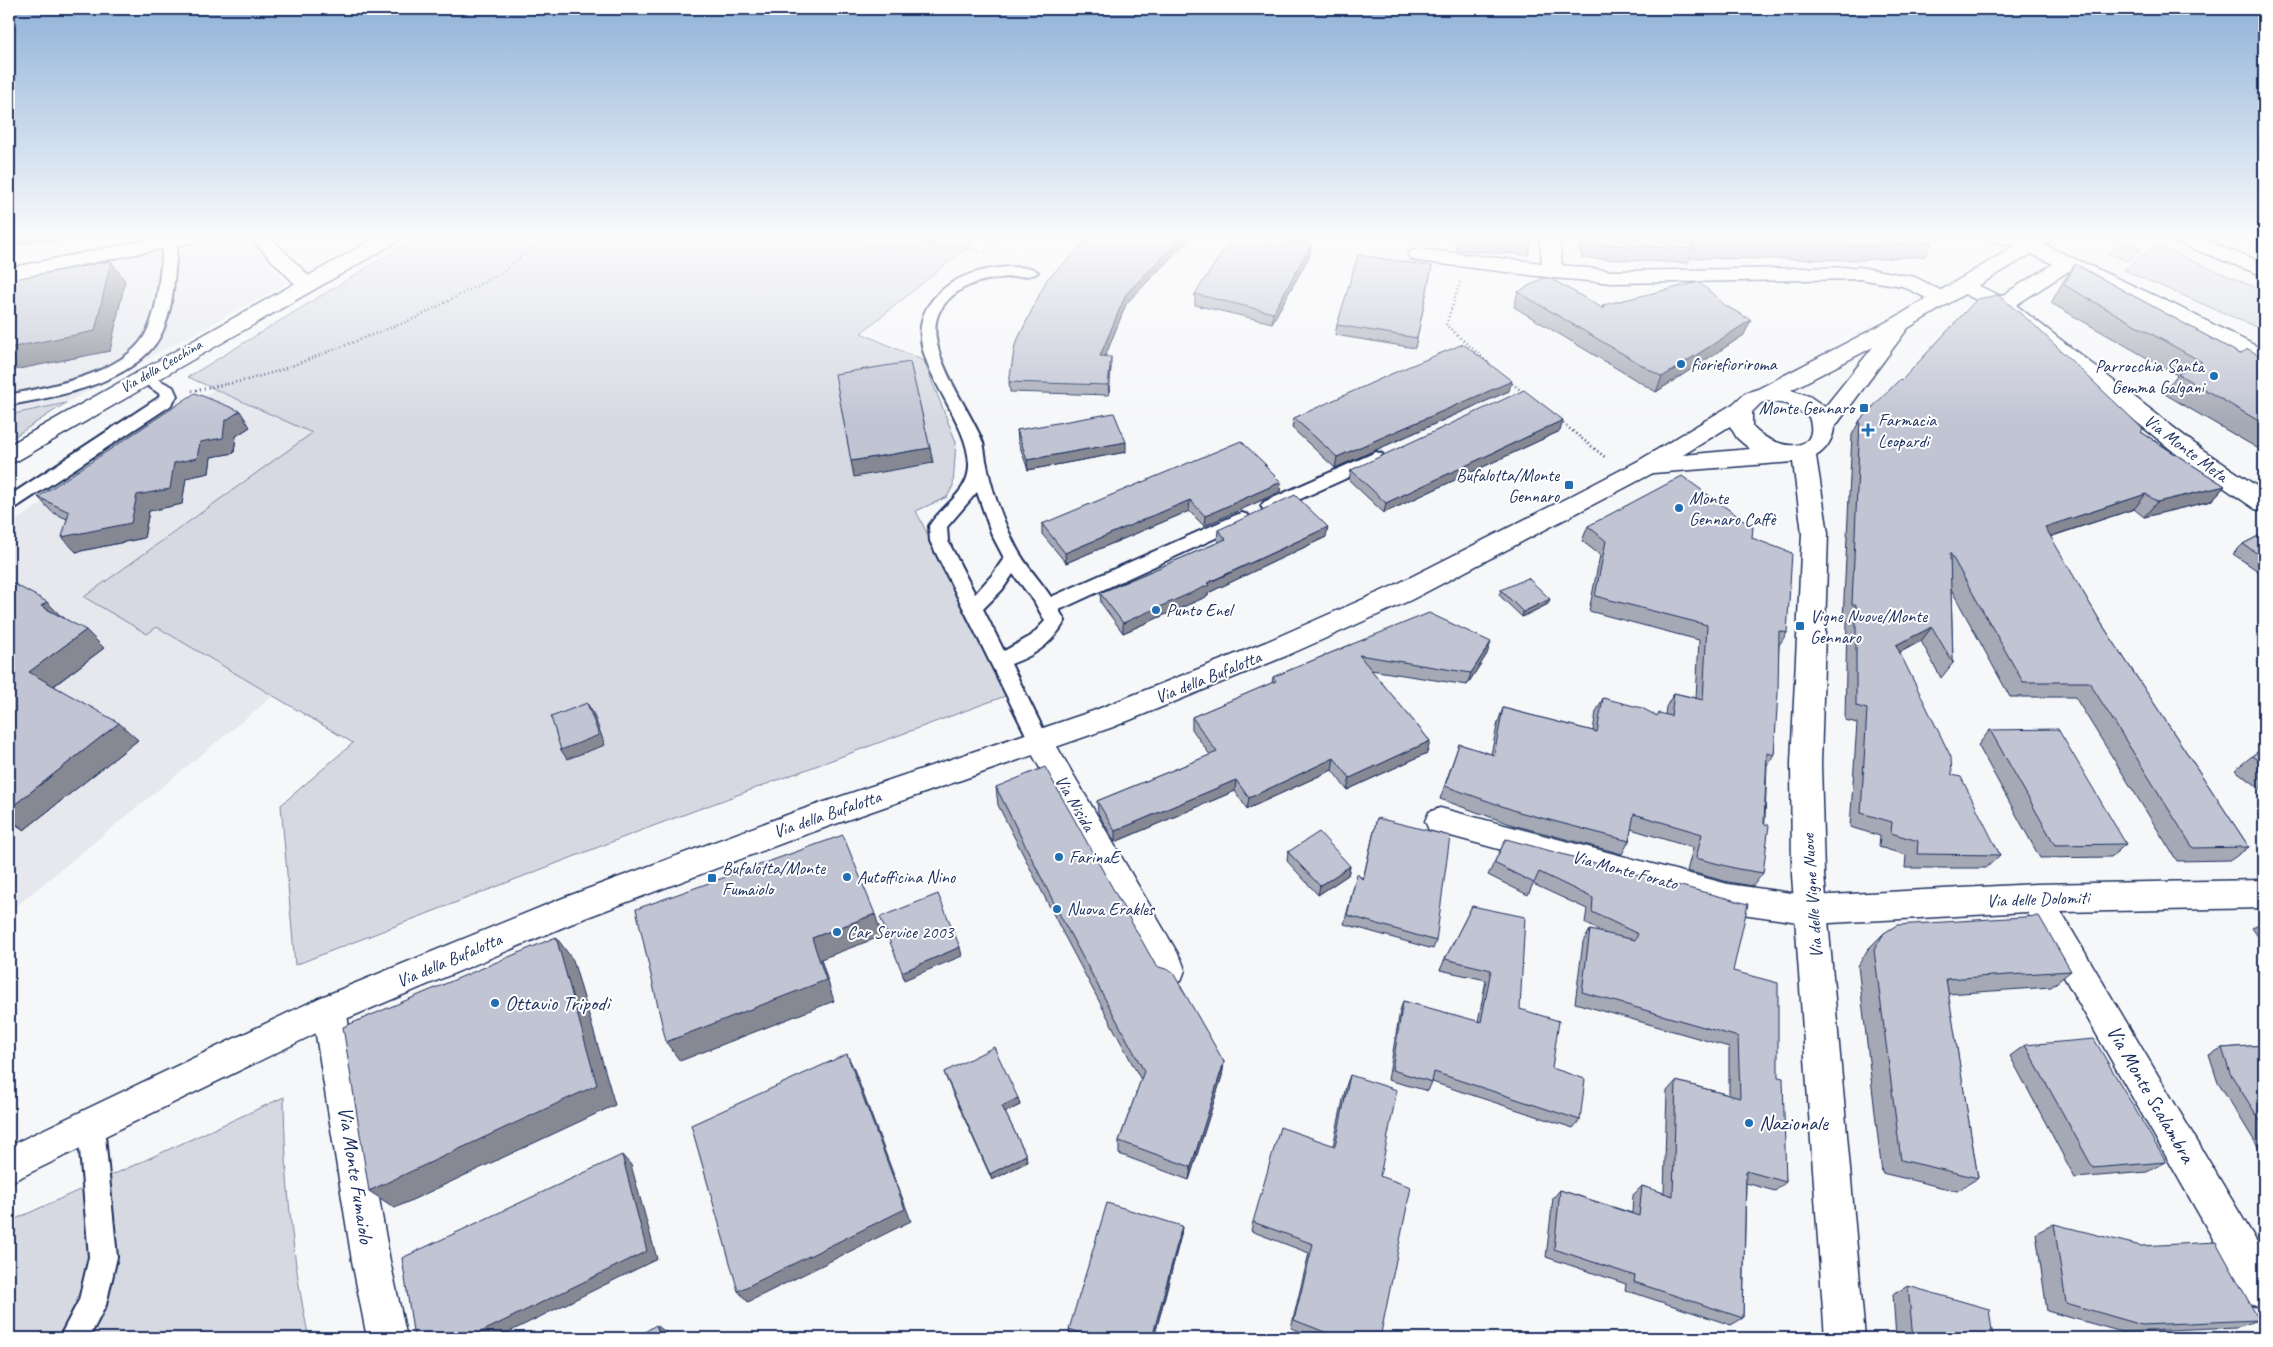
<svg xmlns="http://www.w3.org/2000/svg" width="2273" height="1347" viewBox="0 0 2273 1347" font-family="Caveat,sans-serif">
	<rect width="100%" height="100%" fill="#f6f7f9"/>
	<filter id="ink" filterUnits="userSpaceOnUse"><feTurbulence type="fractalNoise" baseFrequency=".02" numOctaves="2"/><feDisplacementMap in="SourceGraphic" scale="10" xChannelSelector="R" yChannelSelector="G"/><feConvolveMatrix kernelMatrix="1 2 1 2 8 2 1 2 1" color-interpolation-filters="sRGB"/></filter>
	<g filter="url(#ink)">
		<!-- built -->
		<g fill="#e6e8ee">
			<polygon points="222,236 244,236 287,283 66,403 9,415 9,282"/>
			<polygon points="215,389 313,433 84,597 157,627 273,696 9,912 9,525"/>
		</g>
		<!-- green -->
		<g fill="#d6d9e2" stroke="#7884a0">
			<polygon points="419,236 981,236 861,333 924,361 956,442 953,486 947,497 916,511 1008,695 645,829 295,965 281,805 353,743 157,627 147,634 84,597 312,433 188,377"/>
			<polygon points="2123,241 2141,249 2127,261 2108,253"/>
			<polygon points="2155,245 2264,291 2264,329 2263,330 2124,270"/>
			<polygon points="66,403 9,440 9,415"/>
			<path d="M284 1097C285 1178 292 1259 309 1338H9V1222Z"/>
		</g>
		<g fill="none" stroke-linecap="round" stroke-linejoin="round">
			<defs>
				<g id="service">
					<path d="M171 237 178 241C174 269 175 301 164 328 144 381 58 397 9 405V395C50 386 127 374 147 331 160 305 159 270 164 241Z"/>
					<path d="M1009 267 1031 268 1038 272C1032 282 968 266 941 309 918 344 971 409 983 443 985 450 985 458 987 465 992 492 1004 523 1016 547 1025 565 1040 580 1051 597L1236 515 1242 513 1248 515 1251 519 1248 523 1059 610 1065 621C1052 644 1035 655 1011 664L1049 741 1046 747 1039 749 1032 747 930 541 929 526C942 505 970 492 969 464 968 410 890 348 934 298 953 276 980 269 1009 267ZM977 492 992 535 1004 558 993 574 975 594 948 541 947 527ZM1013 574 1034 601 1045 621 1031 636 1004 651 983 609 1002 590Z"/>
					<polygon points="143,372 173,387 177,396 170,406 15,508 9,510 9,496 158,398 160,394 135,377 137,373"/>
					<polygon points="1376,452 1382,454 1385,458 1382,462 1276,510 1270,512 1264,510 1261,506 1264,502"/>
					<polygon points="91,1113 100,1117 104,1126 117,1257 106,1305 89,1338 59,1338 79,1300 89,1257 78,1126 82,1117"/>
				</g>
				<polygon id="pedestrian" points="1039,729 1049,733 1181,959 1185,970 1181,981 1169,985 1157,981 1025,741 1029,733"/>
				<g id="minor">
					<polygon points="166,236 204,236 201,240 194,242 9,280 9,268"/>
					<polygon points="248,236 269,236 313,280 316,284 313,288 306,290 299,288"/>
					<polygon points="1539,236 1559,236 1562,265 1613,271 1859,267 1915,277 1948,294 1951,298 1948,302 1941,304 1934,302 1902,286 1859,279 1613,283 1553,278 1418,261 1411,259 1408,255 1411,251 1418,249 1542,263"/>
					<path d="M1988 236C2003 235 2031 232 2040 246L2037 250 2030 252 1991 240Z"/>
					<polygon points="2068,257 2075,259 2078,263 2075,267 2016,305 2200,448 2264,491 2264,511 2255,509 2184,460 1995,309 1956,290 1953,286 1956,282 1963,280 1970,282 2001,296 2061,259"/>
					<polygon points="1440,808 1728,884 1812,896 2036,884 2264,880 2264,908 2061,912 2264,1254 2264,1309 2250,1304 2027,912 1812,924 1728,912 1429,830 1425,821 1429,812"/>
					<polygon points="329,994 341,999 346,1010 390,1261 407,1338 367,1338 352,1261 312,1010 317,999"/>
				</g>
				<g id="tertiary">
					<polygon points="379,236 403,236 400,240 17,461 9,463 9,445"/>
					<path d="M2032 236H2056L2045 245 2173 304 2264 350V366L2256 364 2159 312 2031 254 1908 328 1834 428C1833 439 1826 450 1816 456L1828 533 1821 763 1824 875 1865 1338H1825L1792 875 1791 763 1802 533 1793 462 1653 473 1411 600 1286 656 1113 727 804 835 585 918 341 1021 9 1183V1146L317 999 563 898 795 812 1093 711 1266 642 1393 586 1569 497 1638 461 1733 404 1745 393 1758 389 1896 317ZM1873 347 1825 407 1809 396 1791 390ZM1767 401 1787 404 1809 417C1823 459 1768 447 1752 426V412L1761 403ZM1730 426 1737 438 1750 449 1683 455Z"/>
				</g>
				<polygon id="primary" points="2167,236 2194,236 2264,263 2264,276 2170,240"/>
			</defs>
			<!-- service casing -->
			<use href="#service" stroke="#1b2f5e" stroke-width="4"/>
			<!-- pedestrian casing -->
			<use href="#pedestrian" stroke="#1b2f5e" stroke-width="3"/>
			<!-- minor casing -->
			<use href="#minor" stroke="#1b2f5e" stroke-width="3"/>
			<!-- tertiary casing -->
			<use href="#tertiary" stroke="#1b2f5e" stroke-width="3"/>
			<!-- primary casing -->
			<use href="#primary" stroke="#1b2f5e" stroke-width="3"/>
			<!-- path -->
			<g stroke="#1b2f5e" stroke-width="2.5" stroke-dasharray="1 3" stroke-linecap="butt">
				<polyline points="824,236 878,246 956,247 980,252"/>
				<polyline points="894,236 935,245"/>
				<polyline points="968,250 971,236"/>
				<polyline points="984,252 999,236"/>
				<polyline points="1460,282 1446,325 1493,367"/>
				<polyline points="1509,381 1524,393"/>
				<polyline points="192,391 247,380 281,370 416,318 503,272 544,236"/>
				<polyline points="1560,421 1606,458"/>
			</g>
			<!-- service -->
			<use href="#service" fill="#fff" fill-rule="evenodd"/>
			<!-- pedestrian -->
			<use href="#pedestrian" fill="#fff" fill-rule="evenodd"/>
			<!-- minor -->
			<use href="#minor" fill="#fff" fill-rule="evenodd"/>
			<!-- tertiary -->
			<use href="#tertiary" fill="#fff" fill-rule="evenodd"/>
			<!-- primary -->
			<use href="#primary" fill="#fff" fill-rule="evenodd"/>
		</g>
		<!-- wall -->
		<g fill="#a5a9b5" stroke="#1b2f5e">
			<polygon points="1455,236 1531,236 1532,240 1528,255 1456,250"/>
			<polygon points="1576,236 1925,236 1932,242 1925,256 1862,260 1690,258 1688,263 1582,258"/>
			<polygon points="1310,255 1272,323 1195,305 1195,294"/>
			<polygon points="2075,264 2240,354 2264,358 2264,452 2163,393 2177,375 2051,303 2063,282"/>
			<polygon points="1432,266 1415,348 1335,335 1337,325"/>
			<polygon points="1518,292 1602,308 1603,305 1744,335 1656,392 1514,307"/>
			<polygon points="1126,304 1105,357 1111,367 1109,395 1010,392 1009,382"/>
			<polygon points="1902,380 2141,432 2225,486 2211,501 2144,517 2134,509 2050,537 2103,626 2249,847 2231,860 2177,861 2075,697 2010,697 1951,589 1953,663 1941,678 1921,641 1899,653 1952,775 2000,855 1986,868 1905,868 1906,855 1879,847 1880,836 1850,827 1857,723 1845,720 1847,620 1843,619 1852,435 1860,420"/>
			<polygon points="1509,391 1335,468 1292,428 1294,418"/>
			<polygon points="250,427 236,436 234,453 211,457 209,473 186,478 182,504 149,511 144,538 76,552 67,519 52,512 38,497"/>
			<polygon points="1017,430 1126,452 1028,470 1018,441"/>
			<polygon points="1560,431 1384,513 1349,480 1351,470"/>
			<polygon points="1266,465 1266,467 1281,482 1280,492 1204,526 1189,511 1066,563 1042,534 1042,524"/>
			<polygon points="1588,526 1752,538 1787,633 1779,645 1774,755 1767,765 1763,873 1753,886 1728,882 1687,871 1693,848 1631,829 1629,841 1622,854 1513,825 1440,799 1459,744 1491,754 1498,722 1503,708 1593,731 1596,712 1603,698 1657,716 1665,715 1666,707 1674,693 1696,698 1699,640 1589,611 1600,555 1582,541"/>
			<polygon points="1218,530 1326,537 1208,593 1208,596 1123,633 1101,603 1100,593 1219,542 1217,540"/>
			<polygon points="2264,533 2264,575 2233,554 2243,544"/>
			<polygon points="9,581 63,617 104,648 54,686 138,740 24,830 9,820"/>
			<polygon points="1501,590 1548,604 1522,617 1499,595"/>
			<polygon points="1350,645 1487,654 1467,685 1371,670 1430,741 1427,753 1347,790 1332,770 1247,809 1235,791 1115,842 1098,813 1097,801 1210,755 1192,729 1192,717 1272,683 1273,677"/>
			<polygon points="1990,730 2126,844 2111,857 2040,858 1978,745"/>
			<polygon points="2264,747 2264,791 2235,770 2252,756"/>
			<polygon points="996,787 1156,966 1224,1062 1222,1076 1189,1180 1119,1154 1119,1141 1141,1080 1064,935 998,805"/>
			<polygon points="1377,818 1436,941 1433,949 1344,924 1357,874 1363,879"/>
			<polygon points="1506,839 1733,971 1778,1077 1786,1182 1775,1191 1746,1183 1743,1318 1731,1325 1625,1290 1626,1284 1546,1257 1553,1198 1560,1190 1632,1213 1633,1195 1642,1186 1664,1193 1667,1091 1676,1081 1729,1095 1729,1047 1575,1003 1583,942 1590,930 1606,934 1585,923 1587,909 1533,884 1528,895 1488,875"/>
			<polygon points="1288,852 1350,866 1348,875 1318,895 1287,861"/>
			<polygon points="1472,906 1520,1009 1580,1120 1573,1128 1432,1082 1428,1091 1388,1080 1400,1011 1403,1001 1478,1022 1486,980 1440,970 1445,959"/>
			<polygon points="2264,920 2264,945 2252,928"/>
			<polygon points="1884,933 2071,971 2051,987 1948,994 1978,1178 1957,1191 1882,1173 1858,966 1868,949"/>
			<polygon points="2025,1045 2166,1162 2147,1172 2075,1178 2010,1056"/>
			<polygon points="2264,1045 2264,1150 2260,1150 2217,1080 2209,1055 2222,1048"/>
			<polygon points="944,1072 1018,1098 1020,1105 1005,1112 1026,1155 1027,1162 992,1180 947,1080"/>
			<polygon points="1350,1075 1380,1176 1380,1338 1318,1338 1291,1328 1309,1253 1251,1231 1253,1222 1333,1146 1346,1086"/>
			<polygon points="2054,1224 2259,1320 2237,1327 2122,1332 2047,1311 2036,1233"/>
			<polygon points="1182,1226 1181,1235 1154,1338 1076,1338 1070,1336 1069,1329"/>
			<polygon points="1908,1286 1993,1338 1896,1338 1893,1294"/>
		</g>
		<!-- shaded-wall -->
		<g fill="#868994" stroke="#1b2f5e">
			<polygon points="9,236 80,236 48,243 45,239 9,247"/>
			<polygon points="1183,236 1192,236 1126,304 1101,367 1100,356 1126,294"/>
			<polygon points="1311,245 1310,255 1272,323 1273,313"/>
			<polygon points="111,261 125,281 110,351 9,371 9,348"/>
			<polygon points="1751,320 1744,335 1656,392 1662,377"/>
			<polygon points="1111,357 1111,367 1109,395 1108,385"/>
			<polygon points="1512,381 1509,391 1335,468 1337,457"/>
			<polygon points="240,411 250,427 236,436 234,453 211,457 209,473 186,478 182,504 149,511 144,538 76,552 62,537 137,495 174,463 225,421"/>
			<polygon points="1563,420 1560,431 1384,513 1386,503"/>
			<polygon points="1126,442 1126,452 1028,470 1027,460"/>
			<polygon points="930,448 933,463 854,477 851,461"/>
			<polygon points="1281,482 1280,492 1204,526 1205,516"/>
			<polygon points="2225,486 2211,501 2144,517 2157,502"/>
			<polygon points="2146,494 2134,509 2033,542 2045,527"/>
			<polygon points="1190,500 1189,511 1066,563 1065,553"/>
			<polygon points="1328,527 1326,537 1208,593 1208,596 1123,633 1123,623"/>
			<polygon points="1550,599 1548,604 1522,617 1523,612"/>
			<polygon points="47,602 65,620 41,606"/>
			<polygon points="1932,627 1921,641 1885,660 1896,645"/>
			<polygon points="86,630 104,648 48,690 29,672"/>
			<polygon points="1491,642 1487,654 1467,685 1471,673"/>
			<polygon points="587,703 593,713 605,745 567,759 561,750"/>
			<polygon points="119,723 138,740 24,830 9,818 9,809"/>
			<polygon points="1430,741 1427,753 1347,790 1350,778"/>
			<polygon points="1334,758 1332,770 1247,809 1249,798"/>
			<polygon points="1236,780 1235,791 1115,842 1115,831"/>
			<polygon points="1350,866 1348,875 1318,895 1320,886"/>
			<polygon points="875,914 882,936 821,959 834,1001 680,1061 666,1042 812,938"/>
			<polygon points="556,937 573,960 615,1105 395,1208 369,1191"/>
			<polygon points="960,947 962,956 904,980 902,972"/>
			<polygon points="847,1054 854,1069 911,1221 748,1302 738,1291"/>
			<polygon points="1224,1062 1222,1076 1189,1180 1191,1167"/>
			<polygon points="1018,1098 1020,1105 1004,1113 1002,1106"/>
			<polygon points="622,1155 631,1165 657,1259 497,1338 469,1338"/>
			<polygon points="1026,1155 1027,1162 992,1180 990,1174"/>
			<polygon points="1182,1226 1181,1235 1154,1338 1152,1338"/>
			<polygon points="656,1325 666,1332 668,1338 661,1338"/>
		</g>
		<!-- building -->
		<g fill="#c0c4d3" stroke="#1b2f5e">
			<polygon points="1093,236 1183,236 1126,294 1100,356 1111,357 1108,385 1009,382 1015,345 1047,279"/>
			<polygon points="1233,236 1267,236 1311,245 1273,313 1195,294"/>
			<polygon points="1471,236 1531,236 1532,240"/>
			<polygon points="1584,236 1925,236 1932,242 1869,246 1692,244 1693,249 1586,244"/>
			<polygon points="1358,255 1432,266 1417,338 1337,325"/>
			<polygon points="111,261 95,331 9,348 9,280"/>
			<polygon points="2075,264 2240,354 2248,349 2264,358 2264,424 2178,374 2202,362 2064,285"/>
			<polygon points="1543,278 1550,278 1604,309 1603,305 1699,282 1726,306 1751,320 1662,377 1518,292"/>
			<polygon points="1998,295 2032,323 2143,429 2141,432 2225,486 2157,502 2146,494 2045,527 2103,626 2249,847 2193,848 2089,682 2023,682 1950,553 1953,663 1932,627 1896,645 1951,757 1952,775 1961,777 2000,855 1917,854 1918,841 1891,833 1892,822 1861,813 1867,709 1856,706 1856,605 1852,604 1860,420 1900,379 1902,380 1977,299"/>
			<polygon points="1463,344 1512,381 1337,457 1294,418 1398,371"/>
			<polygon points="910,362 930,448 851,461 835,374"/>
			<polygon points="1524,390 1563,420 1386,503 1351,470"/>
			<polygon points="195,393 240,411 225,421 223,438 200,442 197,458 174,463 170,489 137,495 131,523 62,537 69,512 38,497"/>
			<polygon points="1114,413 1126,442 1027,460 1017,430"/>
			<polygon points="1241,441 1266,465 1264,465 1281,482 1205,516 1190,500 1065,553 1042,524"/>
			<polygon points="1682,476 1753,527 1752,538 1792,553 1787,633 1779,631 1778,693 1774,755 1767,753 1764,824 1769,825 1763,873 1738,869 1696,858 1702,834 1634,814 1629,841 1519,812 1445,786 1459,744 1494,755 1503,708 1597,732 1603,698 1642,708 1657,716 1659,713 1671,716 1674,693 1703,700 1707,625 1595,596 1606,541 1588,526"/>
			<polygon points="1295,495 1328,527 1207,583 1209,585 1123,623 1100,593 1226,539 1218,530"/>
			<polygon points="2264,533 2264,558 2243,544"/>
			<polygon points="1528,578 1550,599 1523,612 1501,590"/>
			<polygon points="9,581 47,602 41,606 86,630 29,672 119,723 9,809"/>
			<polygon points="1429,613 1491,642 1471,673 1359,655 1430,741 1350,778 1334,758 1249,798 1236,780 1115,831 1097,801 1217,752 1192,717 1276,681 1273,677 1350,645"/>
			<polygon points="587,703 599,735 561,750 551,717"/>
			<polygon points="2058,729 2126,844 2055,845 1990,730"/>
			<polygon points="2264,747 2264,765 2252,756"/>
			<polygon points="1045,767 1156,966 1172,971 1224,1062 1191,1167 1119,1141 1144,1071 1062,919 996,787"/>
			<polygon points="1377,818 1450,836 1436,941 1347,915 1357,874 1363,880"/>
			<polygon points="1319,832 1350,866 1320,886 1288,852"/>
			<polygon points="843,835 875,914 812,938 826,980 666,1042 636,909"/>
			<polygon points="1506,839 1748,904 1733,971 1778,983 1778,1077 1783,1078 1786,1182 1746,1171 1743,1318 1634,1282 1635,1276 1554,1249 1560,1190 1639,1216 1642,1186 1673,1196 1676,1081 1740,1098 1738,1037 1582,992 1590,930 1635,940 1638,934 1592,912 1593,898 1539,872 1534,883 1494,863"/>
			<polygon points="938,894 960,947 902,972 880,917"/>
			<polygon points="1472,906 1525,917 1520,1009 1559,1021 1552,1068 1585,1079 1580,1120 1434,1072 1432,1082 1392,1070 1403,1001 1481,1022 1491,970 1445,959"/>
			<polygon points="2039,916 2071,971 1946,979 1978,1178 1901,1160 1874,950 1884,933 1897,925"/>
			<polygon points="556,937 597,1085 369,1191 343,1027"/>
			<polygon points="2094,1039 2166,1162 2093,1168 2025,1045"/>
			<polygon points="2264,1045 2264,1127 2230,1073 2222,1048"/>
			<polygon points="994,1047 1018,1098 1002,1106 1026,1155 990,1174 944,1072"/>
			<polygon points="847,1054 905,1209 738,1291 691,1125"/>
			<polygon points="1350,1075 1397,1090 1380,1176 1411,1187 1380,1338 1340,1338 1294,1320 1313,1244 1253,1222 1280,1127 1335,1146"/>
			<polygon points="622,1155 647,1251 469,1338 414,1338 402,1258"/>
			<polygon points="1107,1203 1182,1226 1152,1338 1096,1338 1069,1329"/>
			<polygon points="2054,1224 2141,1246 2216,1242 2259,1320 2142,1325 2066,1303"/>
			<polygon points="1908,1286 1989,1309 1993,1338 1913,1338"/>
			<polygon points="656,1325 661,1338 635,1338"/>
		</g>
	</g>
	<!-- sky -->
	<linearGradient id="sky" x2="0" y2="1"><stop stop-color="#8fb2d8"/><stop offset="0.56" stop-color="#fbfbfc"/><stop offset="1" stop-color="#fbfbfc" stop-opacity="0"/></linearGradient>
	<rect width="2273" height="424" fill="url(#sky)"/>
	<!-- markers -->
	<g fill="#1f6fb2" stroke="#fff" stroke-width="2">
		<circle cx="1681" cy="364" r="5"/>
		<circle cx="2214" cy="376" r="5"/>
		<rect x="1859" y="403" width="10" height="10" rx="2.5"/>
		<path d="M1865.5 422.5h5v5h5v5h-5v5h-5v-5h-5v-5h5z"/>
		<rect x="1564" y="480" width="10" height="10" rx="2.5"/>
		<circle cx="1679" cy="508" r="5"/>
		<circle cx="1156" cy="610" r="5"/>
		<rect x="1795" y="621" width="10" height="10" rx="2.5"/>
		<circle cx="1059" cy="857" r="5"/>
		<circle cx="847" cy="877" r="5"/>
		<rect x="707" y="873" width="10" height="10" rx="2.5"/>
		<circle cx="1057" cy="909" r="5"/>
		<circle cx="837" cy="932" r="5"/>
		<circle cx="495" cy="1003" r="5"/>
		<circle cx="1749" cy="1123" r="5"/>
	</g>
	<g text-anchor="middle" stroke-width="4" stroke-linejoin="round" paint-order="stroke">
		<!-- far-street labels -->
		<g font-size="15" fill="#1b2f5e" stroke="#fff">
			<text transform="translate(161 366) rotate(-30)" y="5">Via della Cecchina</text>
		</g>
		<!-- poi labels -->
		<g font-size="18" fill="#1b2f5e" stroke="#fff" text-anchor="start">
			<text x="1691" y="370">fioriefioriroma</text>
			<text x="2204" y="372" text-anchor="end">Parrocchia Santa<tspan x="2204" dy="21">Gemma Galgani</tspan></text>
			<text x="1854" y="414" text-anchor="end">Monte Gennaro</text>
			<text x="1878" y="426">Farmacia<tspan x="1878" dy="21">Leopardi</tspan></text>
			<text x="1559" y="481" text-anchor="end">Bufalotta/Monte<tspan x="1559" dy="21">Gennaro</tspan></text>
			<text x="1689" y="504">Monte<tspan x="1689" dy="21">Gennaro Caffè</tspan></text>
			<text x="1166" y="616">Punto Enel</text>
			<text x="1810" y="622">Vigne Nuove/Monte<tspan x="1810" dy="21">Gennaro</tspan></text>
			<text x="1069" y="863">FarinaE</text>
			<text x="722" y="874">Bufalotta/Monte<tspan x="722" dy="21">Fumaiolo</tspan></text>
			<text x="857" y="883">Autofficina Nino</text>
			<text x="1067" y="915">Nuova Erakles</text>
			<text x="847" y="938">Car Service 2003</text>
		</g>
		<!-- street labels -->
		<g font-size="18" fill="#1b2f5e" stroke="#fff">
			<text transform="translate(2186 448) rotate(37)" y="6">Via Monte Meta</text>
			<text transform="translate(1208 677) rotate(-22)" y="6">Via della Bufalotta</text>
			<text transform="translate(1075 803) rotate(60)" y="6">Via Nisida</text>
			<text transform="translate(827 814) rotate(-19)" y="6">Via della Bufalotta</text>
			<text transform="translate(1625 870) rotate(15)" y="6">Via Monte Forato</text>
			<text transform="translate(1812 896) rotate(-94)" y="6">Via delle Vigne Nuove</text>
			<text transform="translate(2038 899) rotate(-2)" y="6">Via delle Dolomiti</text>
			<text transform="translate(449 960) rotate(-23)" y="6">Via della Bufalotta</text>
		</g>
		<!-- near-poi labels -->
		<g font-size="21" fill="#1b2f5e" stroke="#fff" text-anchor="start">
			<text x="505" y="1010">Ottavio Tripodi</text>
			<text x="1759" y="1130">Nazionale</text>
		</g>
		<!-- near-street labels -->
		<g font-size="21" fill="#1b2f5e" stroke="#fff">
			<text transform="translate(2151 1094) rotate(60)" y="7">Via Monte Scalambra</text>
			<text transform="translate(356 1175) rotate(81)" y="7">Via Monte Fumaiolo</text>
		</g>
	</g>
	<!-- margin -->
	<rect width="2273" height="1347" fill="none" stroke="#fff" stroke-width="30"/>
	<rect x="15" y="15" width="2243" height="1317" fill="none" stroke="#1b2f5e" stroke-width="2" filter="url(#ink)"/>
</svg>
